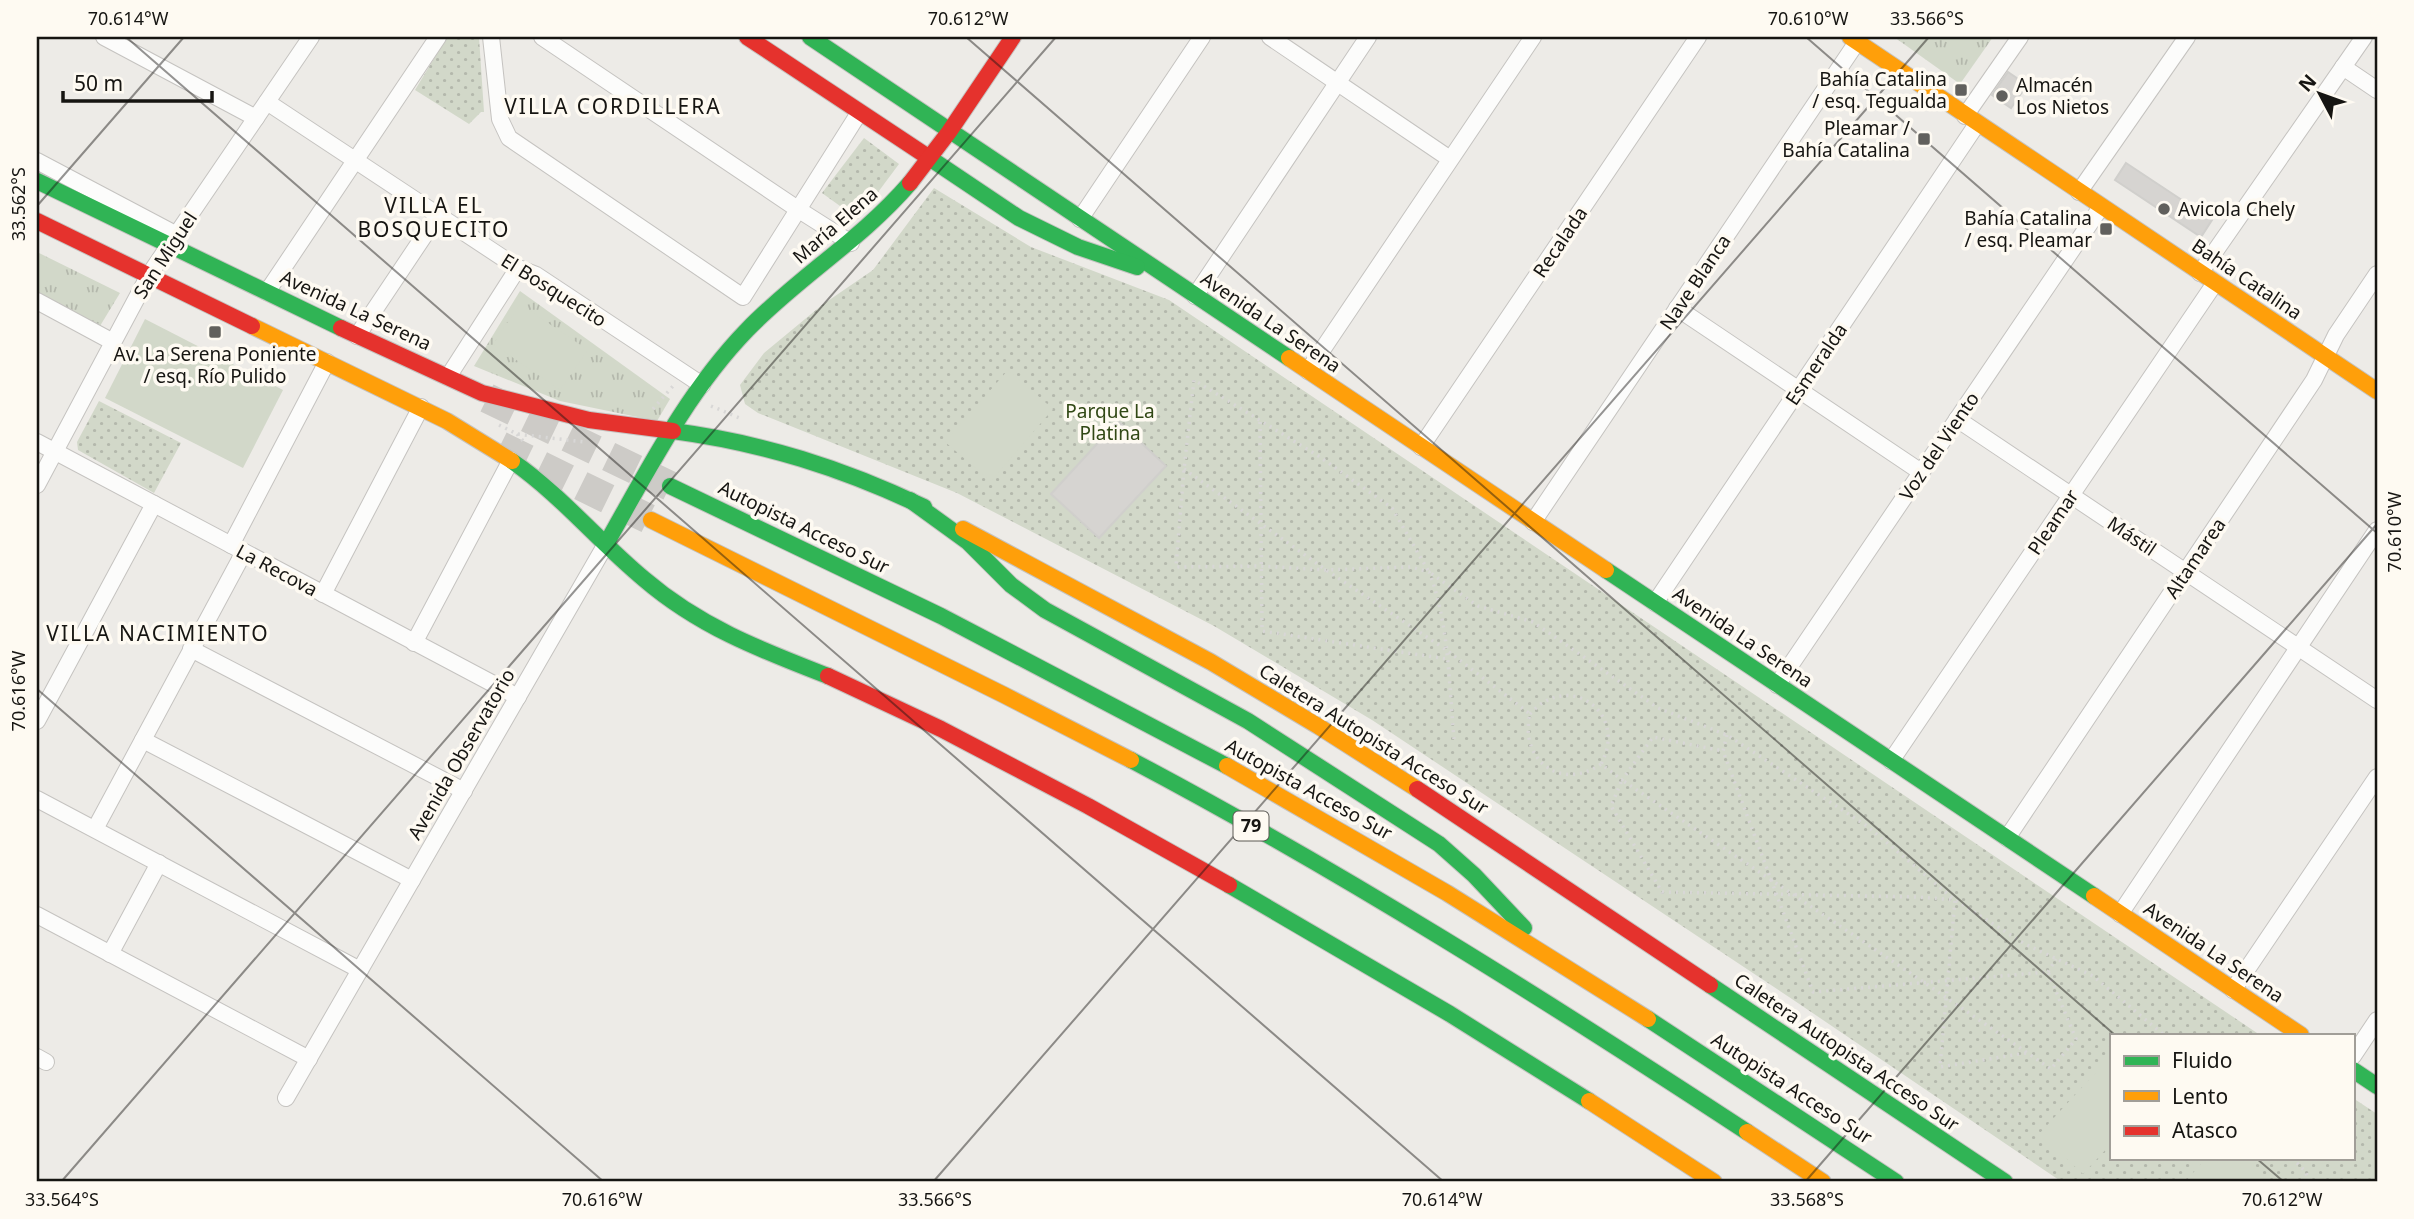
<svg xmlns="http://www.w3.org/2000/svg" width="2414" height="1219" viewBox="0 0 2414 1219" font-family="'Noto Sans',sans-serif">
	<defs>
		<pattern id="grass-tufts" width="24" height="20" patternUnits="userSpaceOnUse" patternTransform="scale(1.75)"><rect width="24" height="20" fill="#d2d8c9"/><path d="M3 7l-1-3M5 7V3M7 7l1-3M15 17l-1-3M17 17v-4M19 17l1-3" fill="none" stroke="#b4b8ac"/></pattern>
		<pattern id="park-dots" width="8" height="8" patternUnits="userSpaceOnUse" patternTransform="scale(1.75)"><rect width="8" height="8" fill="#d2d8c9"/><path d="M2 2h.1M6 6h.1" fill="none" stroke="#b4b8ac" stroke-width="1.8" stroke-linecap="round"/></pattern>
	</defs>
	<rect width="100%" height="100%" fill="#edebe7"/>
	<!-- grass -->
	<g fill="url(#grass-tufts)">
		<polygon points="1894,37 1993,37 1960,84"/>
		<polygon points="37,252 120,293 100,326 37,293"/>
		<polygon points="520,291 670,399 657,421 560,401 474,366"/>
	</g>
	<!-- park -->
	<g fill="url(#park-dots)">
		<polygon points="447,37 479,37 484,112 481,112 469,124 415,90"/>
		<polygon points="864,138 899,164 858,219 822,193"/>
		<polygon points="934,188 1031,247 1169,300 2260,1035 2111,1035 2111,1158 2353,1158 2353,1098 2377,1114 2377,1182 2062,1182 1789,997 1372,720 1214,626 957,493 758,413 745,404 740,385 764,353 822,305 873,270"/>
		<polygon points="99,401 181,443 154,493 78,450 77,442"/>
	</g>
	<!-- garden -->
	<g fill="#d2d8c9">
		<polygon points="520,304 588,350 560,390 493,344"/>
		<polygon points="145,319 283,390 243,468 105,398"/>
		<polygon points="1008,370 1053,409 991,481 945,442"/>
		<polygon points="2108,1059 2111,1062 2111,1144 2083,1174 2039,1134"/>
		<polygon points="2206,1158 2245,1158 2269,1181 2185,1182"/>
	</g>
	<!-- building -->
	<g fill="#d6d4d1" stroke="#d0cfcc" stroke-width="2">
		<polygon points="2008,72 2027,85 2011,108 1992,95"/>
		<polygon points="2126,163 2212,220 2201,237 2115,180"/>
		<polygon points="1118,421 1166,466 1099,538 1051,494"/>
	</g>
	<g fill="none" stroke-linecap="round" stroke-linejoin="round">
		<!-- highway-tunnel -->
		<g stroke="#cdcbc7" stroke-width="30" stroke-dasharray="30 15" stroke-linecap="butt">
			<polyline points="487,398 670,486"/>
			<polyline points="500,446 651,520"/>
		</g>
		<defs>
			<g id="street">
				<polyline points="104,37 256,118"/>
				<polyline points="491,37 500,119 509,138 743,297 859,113"/>
				<polyline points="542,37 799,210 851,243"/>
				<polyline points="1270,37 1450,159"/>
				<polyline points="2343,67 2377,90"/>
				<polyline points="267,102 518,268 536,275 702,385"/>
				<polyline points="1965,116 2020,37"/>
				<polyline points="37,161 177,235"/>
				<polyline points="2079,192 2187,37"/>
				<polyline points="1080,219 1202,37"/>
				<polyline points="2200,273 2364,37"/>
				<polyline points="267,292 438,37"/>
				<polyline points="1195,296 1368,37"/>
				<polyline points="37,301 113,342"/>
				<polyline points="1677,308 1921,472"/>
				<polyline points="357,336 438,215"/>
				<polyline points="1308,371 1533,37"/>
				<polyline points="448,377 518,268"/>
				<polyline points="1957,419 2377,700"/>
				<polyline points="37,442 518,697"/>
				<polyline points="1421,447 1698,37"/>
				<polyline points="37,485 149,275 311,37"/>
				<polyline points="1533,522 1857,42"/>
				<polyline points="231,545 327,362"/>
				<polyline points="323,594 421,407"/>
				<polyline points="1655,603 1977,124"/>
				<polyline points="414,643 511,460"/>
				<polyline points="191,649 464,791"/>
				<polyline points="1777,685 2101,207"/>
				<polyline points="37,721 154,504"/>
				<polyline points="143,740 412,880"/>
				<polyline points="1891,761 2215,283"/>
				<polyline points="37,799 360,970"/>
				<polyline points="95,829 244,552"/>
				<polyline points="2007,838 2314,380 2336,335 2377,274"/>
				<polyline points="2120,914 2377,530"/>
				<polyline points="37,915 309,1059"/>
				<polyline points="110,954 159,863"/>
				<polyline points="2233,990 2377,777"/>
				<polyline points="2353,1056 2377,1020"/>
				<polyline points="37,1057 46,1062"/>
				<polyline points="286,1098 606,544"/>
			</g>
			<g id="fast">
				<polyline points="810,37 1289,358"/>
				<polyline points="928,157 1019,218 1078,247 1137,267"/>
				<polyline points="37,181 341,328"/>
				<path d="M673 431C763 443 842 468 924 507"/>
				<path d="M512 461C561 495 598 541 644 579 700 627 761 650 828 676"/>
				<polyline points="670,486 941,616 1227,766"/>
				<polyline points="910,500 968,542 1011,585 1045,610 1248,721 1439,844 1474,875 1524,928"/>
				<path d="M606 544C648 470 687 392 747 330 798 277 861 240 910 183"/>
				<polyline points="1606,570 2094,896"/>
				<path d="M1131 760C1343 872 1547 1001 1747 1132"/>
				<polyline points="1229,885 1450,1014 1589,1101"/>
				<polyline points="1710,985 2005,1182"/>
				<polyline points="1648,1019 1896,1182"/>
				<polyline points="2353,1070 2377,1086"/>
			</g>
			<g id="slow">
				<polyline points="1850,37 2377,391"/>
				<polyline points="252,326 447,421 512,461"/>
				<polyline points="1289,358 1606,570"/>
				<polyline points="651,520 1004,695 1131,760"/>
				<polyline points="963,529 1211,662 1318,726 1417,789"/>
				<polyline points="1227,766 1447,893 1648,1019"/>
				<polyline points="2094,896 2301,1035"/>
				<polyline points="1589,1101 1714,1182"/>
				<polyline points="1747,1132 1823,1182"/>
			</g>
			<g id="jam">
				<polyline points="747,37 928,157"/>
				<polyline points="910,183 949,132 1013,37"/>
				<polyline points="37,221 252,326"/>
				<polyline points="341,328 482,393 589,420 673,431"/>
				<polyline points="828,676 941,729 1088,806 1229,885"/>
				<polyline points="1417,789 1710,985"/>
			</g>
		</defs>
		<!-- street casing -->
		<use href="#street" stroke="#c5c3c0" stroke-width="18"/>
		<!-- fast casing -->
		<use href="#fast" stroke="#c5c3c0" stroke-width="18"/>
		<!-- slow casing -->
		<use href="#slow" stroke="#c5c3c0" stroke-width="18"/>
		<!-- jam casing -->
		<use href="#jam" stroke="#c5c3c0" stroke-width="18"/>
		<!-- path -->
		<g stroke="#d8d7d6" stroke-width="3.5" stroke-dasharray="2 5" stroke-linecap="butt">
			<polyline points="711,406 742,419"/>
			<polyline points="653,409 673,386"/>
			<polyline points="1260,422 1262,631 1447,659"/>
			<polyline points="499,425 517,434 584,442"/>
			<polyline points="517,434 524,442"/>
			<path d="M1184 469 1326 570 1445 649 1530 714C1519 760 1561 792 1601 764L1622 780 1653 737 1723 751"/>
			<path d="M1530 714C1568 670 1629 712 1601 764"/>
			<polyline points="1727,735 1723,751 1813,992 2048,972"/>
			<path d="M1454 739C1449 686 1449 622 1429 572L1411 567 1326 570 1260 566 1176 567 1184 469 1194 380 1320 457 1392 508 1429 572 1478 606 1533 622 1658 708 1727 735 1867 826 1955 900 2025 944 2093 976 2164 1035"/>
			<polyline points="2048,972 2056,959"/>
			<polyline points="2026,1053 1940,1067 1955,900 1918,897 1662,892 1611,806 1622,780 1925,983 2051,1069 2076,1039 2048,972"/>
			<polyline points="2292,1158 2305,1171 2310,1182"/>
		</g>
		<!-- street -->
		<use href="#street" stroke="#fcfcfb" stroke-width="16"/>
		<!-- fast -->
		<use href="#fast" stroke="#30b455" stroke-width="16"/>
		<!-- slow -->
		<use href="#slow" stroke="#ff9f0a" stroke-width="16"/>
		<!-- jam -->
		<use href="#jam" stroke="#e5322d" stroke-width="16"/>
	</g>
	<!-- ticks -->
	<path fill="none" stroke="#161512" stroke-width="2" stroke-opacity="0.45" d="M126 37 1444 1182M966 37 2115 1035M1806 37 2377 533M37 206 184 37M37 689 604 1182M2256 1158 2284 1182M61 1182 1056 37M933 1182 1929 37M1805 1182 2377 524"/>
	<!-- markers -->
	<g fill="#61605d" stroke="#fefaf2" stroke-width="2.5">
		<rect x="1954" y="83" width="14" height="14" rx="3.5"/>
		<circle cx="2002" cy="96" r="7"/>
		<rect x="1917" y="132" width="14" height="14" rx="3.5"/>
		<circle cx="2164" cy="209" r="7"/>
		<rect x="2099" y="222" width="14" height="14" rx="3.5"/>
		<rect x="208" y="325" width="14" height="14" rx="3.5"/>
	</g>
	<g text-anchor="middle" stroke-width="7" stroke-linejoin="round" paint-order="stroke">
		<!-- shield labels -->
		<rect fill="#fefaf2" stroke="#5c5a55" stroke-width="2" x="1233.5" y="811.5" width="35" height="29" rx="5"/>
		<g font-size="18" font-weight="bold" fill="#161512">
			<text x="1251" y="832">79</text>
		</g>
		<!-- poi labels -->
		<g font-size="19" fill="#161512" stroke="#fefaf2" text-anchor="end">
			<text x="1947" y="86">Bahía Catalina<tspan x="1947" dy="22">/ esq. Tegualda</tspan></text>
			<text x="2016" y="92" text-anchor="start">Almacén<tspan x="2016" dy="22">Los Nietos</tspan></text>
			<text x="1910" y="135">Pleamar /<tspan x="1910" dy="22">Bahía Catalina</tspan></text>
			<text x="2178" y="216" text-anchor="start">Avicola Chely</text>
			<text x="2092" y="225">Bahía Catalina<tspan x="2092" dy="22">/ esq. Pleamar</tspan></text>
			<text x="215" y="361" text-anchor="middle">Av. La Serena Poniente<tspan x="215" dy="22">/ esq. Río Pulido</tspan></text>
		</g>
		<!-- street labels -->
		<g font-size="19" fill="#161512" stroke="#fefaf2">
			<text transform="translate(835 225) rotate(-41)" y="7">María Elena</text>
			<text transform="translate(1560 242) rotate(-56)" y="7">Recalada</text>
			<text transform="translate(165 255) rotate(-57)" y="7">San Miguel</text>
			<text transform="translate(2247 279) rotate(34)" y="7">Bahía Catalina</text>
			<text transform="translate(1695 282) rotate(-56)" y="7">Nave Blanca</text>
			<text transform="translate(554 290) rotate(32)" y="7">El Bosquecito</text>
			<text transform="translate(356 310) rotate(25)" y="7">Avenida La Serena</text>
			<text transform="translate(1271 322) rotate(34)" y="7">Avenida La Serena</text>
			<text transform="translate(1816 364) rotate(-56)" y="7">Esmeralda</text>
			<text transform="translate(1939 446) rotate(-56)" y="7">Voz del Viento</text>
			<text transform="translate(2053 522) rotate(-56)" y="7">Pleamar</text>
			<text transform="translate(804 527) rotate(26)" y="7">Autopista Acceso Sur</text>
			<text transform="translate(2132 536) rotate(34)" y="7">Mástil</text>
			<text transform="translate(2195 558) rotate(-56)" y="7">Altamarea</text>
			<text transform="translate(277 570) rotate(28)" y="7">La Recova</text>
			<text transform="translate(1743 637) rotate(34)" y="7">Avenida La Serena</text>
			<text transform="translate(1374 739) rotate(32)" y="7">Caletera Autopista Acceso Sur</text>
			<text transform="translate(461 754) rotate(-60)" y="7">Avenida Observatorio</text>
			<text transform="translate(1309 789) rotate(29)" y="7">Autopista Acceso Sur</text>
			<text transform="translate(2214 952) rotate(34)" y="7">Avenida La Serena</text>
			<text transform="translate(1847 1052) rotate(34)" y="7">Caletera Autopista Acceso Sur</text>
			<text transform="translate(1792 1088) rotate(33)" y="7">Autopista Acceso Sur</text>
		</g>
		<!-- park labels -->
		<g font-size="19" fill="#314815" stroke="#fefaf2">
			<text x="1110" y="418">Parque La<tspan x="1110" dy="22">Platina</tspan></text>
		</g>
		<!-- neighbourhood labels -->
		<g font-size="21" letter-spacing="2" fill="#161512" stroke="#fefaf2">
			<text x="613" y="114">VILLA CORDILLERA</text>
			<text x="434" y="213">VILLA EL<tspan x="434" dy="24">BOSQUECITO</tspan></text>
			<text x="158" y="641">VILLA NACIMIENTO</text>
		</g>
	</g>
	<!-- border -->
	<rect width="2414" height="1219" fill="none" stroke="#fefaf2" stroke-width="77"/>
	<!-- legend -->
	<rect x="2110" y="1034" width="245" height="126" fill="#fefaf2" stroke="#a19e98" stroke-width="2"/>
	<rect x="2124" y="1056" width="35" height="10" fill="#30b455" stroke="#a19e98" stroke-width="2"/>
	<text x="2172" y="1068" font-size="21" fill="#161512">Fluido</text>
	<rect x="2124" y="1091" width="35" height="10" fill="#ff9f0a" stroke="#a19e98" stroke-width="2"/>
	<text x="2172" y="1104" font-size="21" fill="#161512">Lento</text>
	<rect x="2124" y="1126" width="35" height="10" fill="#e5322d" stroke="#a19e98" stroke-width="2"/>
	<text x="2172" y="1138" font-size="21" fill="#161512">Atasco</text>
	<!-- north arrow -->
	<g transform="translate(2320 94) rotate(311)" stroke="#fefaf2" stroke-width="5" paint-order="stroke">
	<path d="M0-5L12 26L0 18L-12 26Z" fill="#161512"/>
	<text y="-10" font-size="19" font-weight="bold" text-anchor="middle" fill="#161512">N</text>
	</g>
	<!-- scale -->
	<path d="M63 91v10h149v-10" fill="none" stroke="#161512" stroke-width="3.5"/>
	<text x="74" y="91" font-size="21" fill="#161512" stroke="#fefaf2" stroke-width="5" paint-order="stroke">50 m</text>
	<rect x="38" y="38" width="2338" height="1142" fill="none" stroke="#161512" stroke-width="2.5"/>
	<g font-size="18" text-anchor="middle" fill="#161512">
		<text x="128" y="25">70.614°W</text>
		<text x="968" y="25">70.612°W</text>
		<text x="1808" y="25">70.610°W</text>
		<text x="1927" y="25">33.566°S</text>
		<text transform="translate(19 204) rotate(-90)" y="6">33.562°S</text>
		<text transform="translate(2395 532) rotate(-90)" y="6">70.610°W</text>
		<text transform="translate(19 691) rotate(-90)" y="6">70.616°W</text>
		<text x="62" y="1206">33.564°S</text>
		<text x="602" y="1206">70.616°W</text>
		<text x="935" y="1206">33.566°S</text>
		<text x="1442" y="1206">70.614°W</text>
		<text x="1807" y="1206">33.568°S</text>
		<text x="2282" y="1206">70.612°W</text>
	</g>
</svg>
